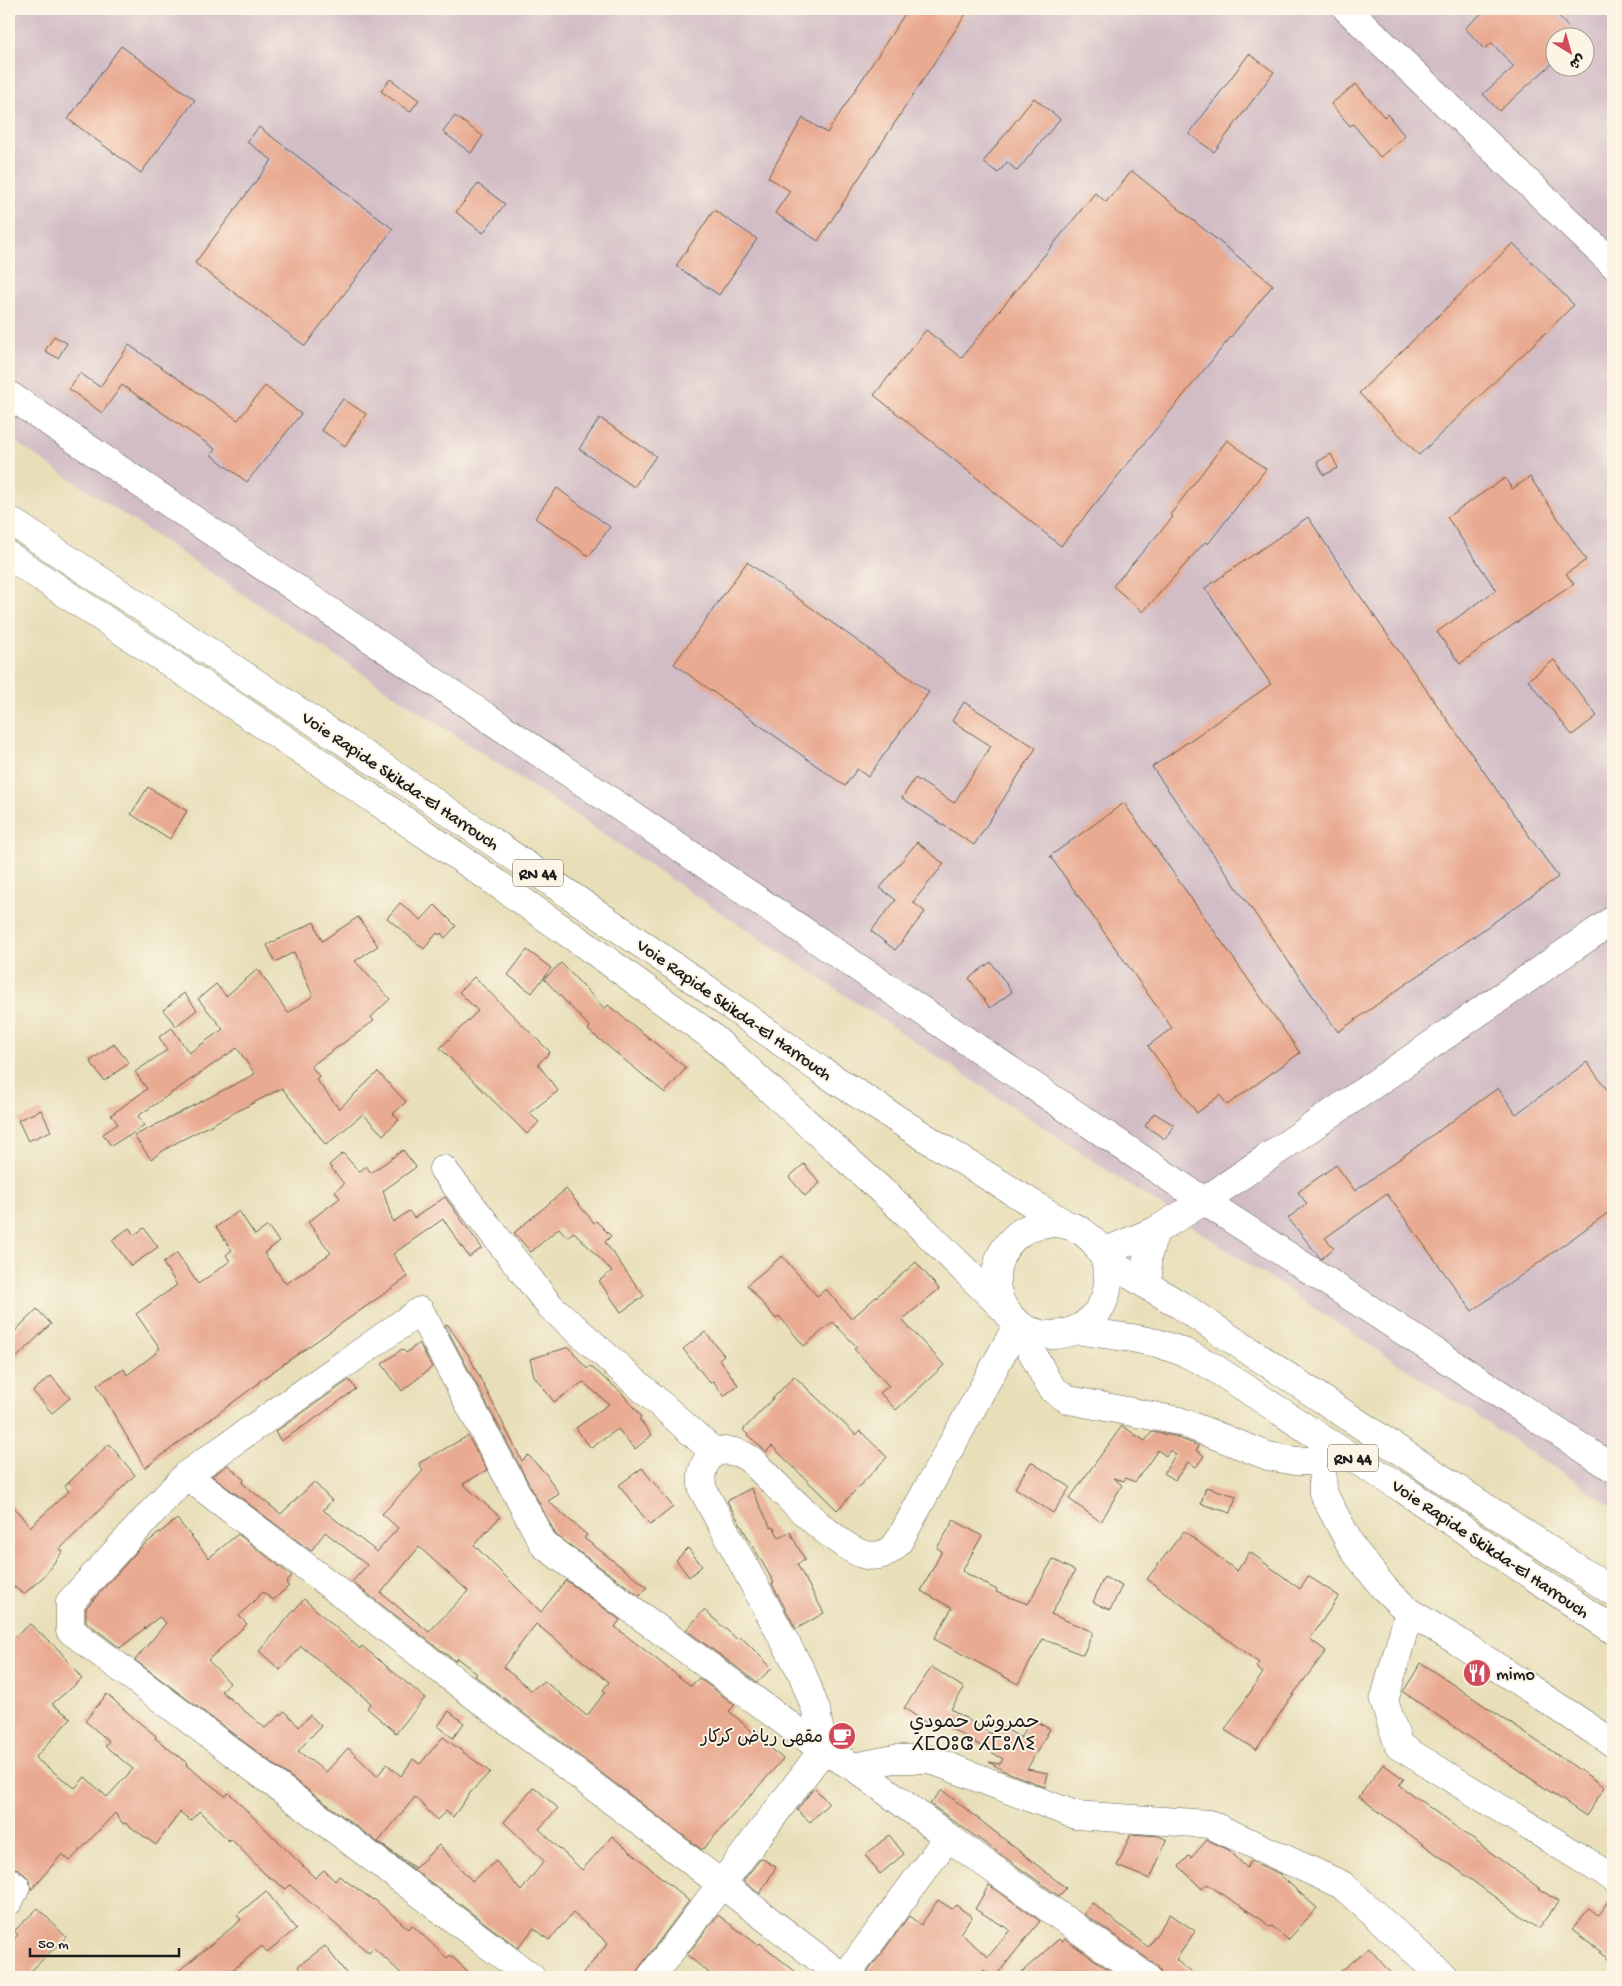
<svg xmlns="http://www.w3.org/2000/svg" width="1622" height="1986" viewBox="0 0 1622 1986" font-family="'Gochi Hand','Playpen Sans Arabic','Noto Sans Tifinagh',sans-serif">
	<rect width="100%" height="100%" fill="#fcf5e5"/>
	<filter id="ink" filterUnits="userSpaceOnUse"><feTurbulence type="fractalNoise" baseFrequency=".02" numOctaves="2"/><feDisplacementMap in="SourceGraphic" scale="10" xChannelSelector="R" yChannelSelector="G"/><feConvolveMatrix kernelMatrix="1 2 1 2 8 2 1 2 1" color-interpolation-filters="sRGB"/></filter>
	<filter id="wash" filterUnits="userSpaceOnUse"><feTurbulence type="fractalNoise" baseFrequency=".0096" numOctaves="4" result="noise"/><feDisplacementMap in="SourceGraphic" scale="20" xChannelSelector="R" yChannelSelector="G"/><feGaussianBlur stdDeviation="1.12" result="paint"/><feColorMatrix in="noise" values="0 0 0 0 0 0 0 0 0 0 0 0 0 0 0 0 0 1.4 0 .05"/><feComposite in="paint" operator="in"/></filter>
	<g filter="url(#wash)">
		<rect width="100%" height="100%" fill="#e8dfb9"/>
		<!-- industrial -->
		<path fill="#d2bdc6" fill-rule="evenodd" d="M9 9H1613V1507L9 438ZM1554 38H1584V68H1554Z"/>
		<g id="blocks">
			<!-- building -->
			<g fill="#e9aa92" fill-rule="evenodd">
				<polygon points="908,9 969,9 818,241 775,213 790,191 768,177 803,118 827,133"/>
				<polygon points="1487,9 1552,9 1578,38 1554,38 1554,62 1499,111 1483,94 1514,67 1492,43 1484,49 1465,28"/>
				<polygon points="121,46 195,100 141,173 68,119"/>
				<polygon points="1249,54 1274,72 1214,152 1189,134"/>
				<polygon points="390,79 419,100 410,112 381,91"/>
				<polygon points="1356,84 1384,117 1387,114 1405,136 1380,157 1353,124 1350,126 1331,104"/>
				<polygon points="1034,98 1060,119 1017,171 1007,162 998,173 983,162"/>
				<polygon points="455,116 483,136 471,153 443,132"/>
				<polygon points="259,127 393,229 305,346 195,263 272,160 247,142"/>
				<polygon points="1132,171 1273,285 1061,546 874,395 926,330 961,358 1095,193 1106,202"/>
				<polygon points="478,184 505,204 483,233 456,212"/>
				<polygon points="714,210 757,239 719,295 676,266"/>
				<polygon points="1513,243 1574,305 1419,455 1359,393"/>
				<polygon points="54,336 67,343 58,358 45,351"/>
				<polygon points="129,345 238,420 265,386 301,414 247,482 211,455 215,449 122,385 102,413 69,389 80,373 100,387"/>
				<polygon points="343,399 366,414 345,446 321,430"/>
				<polygon points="600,418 656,456 634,487 579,449"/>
				<polygon points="1227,440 1266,469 1208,544 1205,542 1143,612 1113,586 1173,517 1170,515"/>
				<polygon points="1331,454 1338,468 1324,475 1317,462"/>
				<polygon points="1530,477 1586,560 1566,574 1574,584 1498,635 1460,664 1437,632 1496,590 1447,517 1505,478 1512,489"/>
				<polygon points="557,488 610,527 589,556 535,518"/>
				<polygon points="1308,517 1356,590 1558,877 1338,1032 1152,767 1271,684 1205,588"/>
				<polygon points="747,562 929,692 868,777 857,769 845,786 674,664"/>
				<polygon points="1554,660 1597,716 1572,735 1528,680"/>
				<polygon points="964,702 1036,748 974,845 902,798 915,778 954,803 991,746 952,721"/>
				<polygon points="148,787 187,811 170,839 131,814"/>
				<polygon points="1124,803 1300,1053 1227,1105 1220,1095 1197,1113 1148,1046 1172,1028 1050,856"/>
				<polygon points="917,842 944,864 913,902 925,912 895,950 871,931 896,900 880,888"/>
				<polygon points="400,903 421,920 435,905 456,926 445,938 441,933 439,935 437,933 424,949 387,918"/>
				<polygon points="358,917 378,946 355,961 390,999 371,1017 374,1021 311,1066 319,1076 316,1079 339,1109 378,1072 406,1102 393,1114 399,1120 383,1135 363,1114 326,1145 282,1088 172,1145 151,1159 134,1136 255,1074 237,1048 138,1116 144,1125 128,1137 127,1136 111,1146 103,1134 118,1124 111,1115 147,1089 135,1072 167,1050 159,1037 172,1028 189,1053 223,1029 198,999 216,984 226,996 258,969 288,1013 313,996 294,952 275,962 267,945 314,922 322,941"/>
				<polygon points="527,950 551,968 532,993 508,975"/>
				<polygon points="991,962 1012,992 990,1008 969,978"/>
				<polygon points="561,963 605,1009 608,1005 686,1068 665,1093 588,1030 590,1027 544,979"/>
				<polygon points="474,977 550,1052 538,1064 558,1091 529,1113 539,1122 527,1134 440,1048 478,1011 459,992"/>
				<polygon points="184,993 197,1010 176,1026 163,1010"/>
				<polygon points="114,1044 129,1063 104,1081 90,1061"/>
				<polygon points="1587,1062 1613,1098 1613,1209 1472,1311 1387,1194 1325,1238 1334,1248 1321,1259 1288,1218 1307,1204 1298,1192 1336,1165 1355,1191 1498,1088 1516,1114"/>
				<polygon points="41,1110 51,1131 28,1141 18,1120"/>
				<polygon points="1154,1113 1174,1125 1165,1139 1145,1126"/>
				<polygon points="403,1150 416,1167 383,1191 393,1222 409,1211 414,1218 445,1197 482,1248 469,1257 443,1219 393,1254 408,1277 258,1382 259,1383 145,1468 97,1385 124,1369 127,1375 156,1353 155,1352 160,1348 136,1314 177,1285 163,1263 177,1253 198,1284 230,1261 226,1255 232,1250 216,1227 239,1211 255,1235 268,1226 279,1242 264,1253 286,1284 331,1253 308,1222 340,1198 335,1191 344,1184 329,1165 343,1153 359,1172 366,1166 371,1173"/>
				<polygon points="804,1164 820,1183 805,1196 789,1177"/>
				<polygon points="566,1189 594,1223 596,1221 611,1236 605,1242 644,1296 621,1312 599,1281 612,1271 574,1232 567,1237 559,1228 531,1252 514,1233"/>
				<polygon points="129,1228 134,1235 144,1228 158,1247 131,1266 112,1240"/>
				<polygon points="782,1256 817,1296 826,1289 851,1319 916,1262 939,1289 902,1320 944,1365 896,1410 880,1393 889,1386 854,1349 857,1347 833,1322 804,1346 779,1316 776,1319 747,1285"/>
				<polygon points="37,1309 51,1324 9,1365 9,1337"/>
				<polygon points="447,1324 469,1356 522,1461 528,1455 546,1474 559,1494 548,1501 587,1535 584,1538 647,1587 640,1596 556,1535 445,1325"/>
				<polygon points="705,1332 724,1355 719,1359 738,1385 724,1396 713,1381 710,1383 683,1349"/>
				<polygon points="419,1343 432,1367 402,1391 382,1364 402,1349 406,1353"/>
				<polygon points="569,1347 587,1369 590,1366 622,1393 641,1417 639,1419 652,1435 635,1449 618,1429 591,1448 576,1428 609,1404 583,1382 554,1402 534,1376 530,1359"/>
				<polygon points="51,1376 70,1398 52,1413 33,1391"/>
				<polygon points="794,1376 856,1435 860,1431 887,1457 837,1510 772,1446 766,1452 743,1430"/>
				<polygon points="349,1380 356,1389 313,1420 281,1441 275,1432"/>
				<polygon points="1122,1426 1145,1441 1152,1432 1175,1436 1184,1441 1184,1440 1199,1446 1196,1450 1204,1456 1196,1467 1188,1462 1175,1480 1164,1473 1176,1454 1170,1450 1166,1456 1158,1450 1135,1482 1126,1478 1124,1481 1113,1478 1122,1485 1101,1522 1069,1499"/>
				<path d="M468 1436 487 1470 463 1484 500 1517 474 1545 541 1612 566 1580 620 1620 615 1627 691 1686 699 1678 735 1705 729 1711 783 1759 702 1850 475 1676 477 1674 457 1658 455 1661 352 1582 367 1565 325 1532 311 1551 212 1476 228 1465 244 1480 242 1483 281 1514 314 1482 332 1501 323 1510 377 1552 398 1528 382 1514 423 1471 419 1463ZM419 1547 468 1591 429 1632 381 1593ZM536 1624 609 1682 603 1690 605 1692 587 1716 544 1681 531 1690 503 1667Z"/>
				<polygon points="109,1444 135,1475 60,1549 63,1551 43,1577 24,1594 9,1583 9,1501 30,1527 69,1491 65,1486"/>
				<polygon points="1031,1462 1070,1487 1053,1513 1015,1488"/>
				<polygon points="642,1468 673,1507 650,1525 619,1485"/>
				<polygon points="1206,1487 1236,1496 1231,1513 1201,1504"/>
				<polygon points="751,1488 771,1528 773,1527 779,1537 790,1532 805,1560 797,1564 824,1613 796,1629 772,1584 774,1583 727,1501"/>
				<polygon points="177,1519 209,1558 238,1534 292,1576 286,1583 289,1586 273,1600 263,1592 239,1616 247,1624 208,1660 230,1683 221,1691 265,1728 285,1711 299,1727 310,1715 321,1726 298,1751 326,1772 348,1748 377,1776 387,1764 401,1776 413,1759 420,1764 443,1737 490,1772 470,1793 453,1817 446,1811 437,1820 415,1797 378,1842 415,1868 439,1845 472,1881 496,1861 521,1891 544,1861 504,1822 534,1787 558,1808 539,1829 582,1870 612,1836 689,1901 639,1968 636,1977 580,1977 608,1943 573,1913 549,1940 534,1928 518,1948 135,1660 166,1623 159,1617 120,1648 86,1622 86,1608 139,1549"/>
				<polygon points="954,1520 982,1536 962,1571 997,1590 996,1592 1028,1604 1053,1559 1075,1571 1051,1614 1093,1632 1083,1655 1043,1639 1018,1684 934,1639 952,1608 921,1591 942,1551 937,1548"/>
				<polygon points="1184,1531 1237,1571 1250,1552 1300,1589 1308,1576 1339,1596 1310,1639 1326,1651 1289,1700 1256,1750 1225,1730 1263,1673 1256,1667 1259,1663 1147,1579"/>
				<polygon points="688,1548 702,1566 689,1577 676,1560"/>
				<polygon points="1104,1577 1122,1586 1110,1610 1093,1602"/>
				<polygon points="304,1599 360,1649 362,1646 425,1698 396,1733 367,1708 371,1703 301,1646 280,1670 259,1651"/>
				<polygon points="704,1610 738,1640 741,1637 772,1668 757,1682 686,1630"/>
				<polygon points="30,1624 59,1650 82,1679 52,1704 71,1718 35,1758 75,1788 85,1777 107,1797 133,1769 105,1746 109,1741 85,1721 107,1694 136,1720 156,1736 155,1738 187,1763 186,1765 225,1796 229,1793 315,1878 324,1870 335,1881 339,1876 373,1900 374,1899 409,1929 412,1925 447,1958 450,1955 474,1977 405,1977 374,1948 369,1953 290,1885 286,1889 265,1874 231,1839 229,1841 199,1811 191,1821 180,1812 156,1845 125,1823 123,1824 115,1813 70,1861 62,1854 31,1890 30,1880 25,1875 18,1869 9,1867 9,1642"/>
				<polygon points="1421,1663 1605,1787 1586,1816 1403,1692"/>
				<polygon points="932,1667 964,1688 951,1709 991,1734 997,1724 1021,1738 1031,1719 1050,1729 1027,1769 1048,1773 1045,1787 1002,1770 989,1762 1000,1764 1003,1759 942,1723 937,1730 904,1708"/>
				<polygon points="449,1711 464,1723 453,1738 438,1726"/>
				<polygon points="1383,1764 1404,1779 1399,1785 1558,1902 1538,1929 1359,1797"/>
				<polygon points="814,1788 829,1803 810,1822 797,1810"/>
				<polygon points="942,1790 1066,1888 1059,1896 930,1804"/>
				<polygon points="1131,1834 1159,1836 1167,1840 1150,1879 1117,1866"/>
				<polygon points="889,1835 904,1854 880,1874 865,1855"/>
				<polygon points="1207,1840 1229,1850 1247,1868 1251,1861 1281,1874 1281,1876 1317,1908 1288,1940 1272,1926 1270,1927 1262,1920 1207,1884 1202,1889 1179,1866 1189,1856 1191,1858"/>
				<polygon points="761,1858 776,1867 760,1894 743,1881"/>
				<polygon points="989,1885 1040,1921 995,1977 984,1970 978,1977 864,1977 909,1916 921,1925 938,1900 952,1909 956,1905 972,1917 960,1933 988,1957 1010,1930 975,1909"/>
				<polygon points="266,1891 296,1929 267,1952 262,1946 224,1977 171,1977 241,1920 237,1915"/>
				<polygon points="1613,1895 1613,1961 1572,1930 1589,1908 1598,1915"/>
				<polygon points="1092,1903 1148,1947 1170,1914 1195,1931 1176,1960 1197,1977 1161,1977 1160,1970 1155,1964 1084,1914"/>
				<polygon points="38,1908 66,1937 32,1970 38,1977 9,1977 9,1943 18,1935 14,1931"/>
				<polygon points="718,1915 758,1945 760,1943 802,1977 714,1977 687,1955"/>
				<polygon points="1059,1939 1062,1942 1065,1939 1119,1977 1016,1977"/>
				<polygon points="325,1946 349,1977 306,1977 298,1966"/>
				<polygon points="1369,1948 1394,1977 1334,1977"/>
			</g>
		</g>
	</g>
	<g filter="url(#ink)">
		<use href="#blocks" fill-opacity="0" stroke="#636053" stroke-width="1"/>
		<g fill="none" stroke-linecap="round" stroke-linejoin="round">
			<defs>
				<g id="minor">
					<polyline points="1347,9 1613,264"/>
					<polyline points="9,395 1204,1201 1613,1468"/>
					<polyline points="443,1169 550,1306 714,1452"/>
					<polyline points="1101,1253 1155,1231 1204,1201 1613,920"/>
					<polyline points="1018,1324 1046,1379 1054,1390 1069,1400 1179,1421 1268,1456 1295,1461 1322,1461"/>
					<polyline points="1324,1440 1322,1461 1323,1493 1353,1549 1384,1588 1409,1612 1454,1639 1613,1743"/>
					<polyline points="186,1475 843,1977"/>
					<polyline points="1409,1612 1384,1701 1399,1746 1613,1878"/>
					<polyline points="854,1767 894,1759 929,1759 1075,1815 1209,1824 1342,1885 1444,1977"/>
					<polyline points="9,1882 16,1887 9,1901"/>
					<polyline points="531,1977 70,1630 70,1602 186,1475 420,1311 544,1545 823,1750 854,1767 948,1837 1146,1977"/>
					<path d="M651 1977 823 1750 816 1710 802 1673 703 1490C699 1474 703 1463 714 1452 728 1449 739 1451 751 1460 773 1482 837 1549 866 1555 879 1558 891 1552 899 1541L1018 1324"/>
					<polyline points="845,1977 948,1837"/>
				</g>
				<g id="highway">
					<polyline points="9,520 389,771 697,982 819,1069 934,1143 1067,1225"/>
					<polyline points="9,556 325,766 485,875 608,961 711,1036 914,1220 1003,1308"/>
					<circle cx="1052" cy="1279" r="56"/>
					<polyline points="1105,1260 1180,1305 1613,1592"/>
					<polyline points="1149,1287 1147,1258 1155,1231"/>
					<polyline points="1074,1330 1132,1338 1157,1343 1186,1353 1213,1367 1324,1440 1403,1489 1613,1630"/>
				</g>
			</defs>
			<!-- minor casing -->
			<use href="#minor" stroke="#636053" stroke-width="29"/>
			<!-- highway casing -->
			<use href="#highway" stroke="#636053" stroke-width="29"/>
			<!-- minor -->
			<use href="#minor" stroke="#fff" stroke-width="28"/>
			<!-- highway -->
			<use href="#highway" stroke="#fff" stroke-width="28"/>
		</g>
	</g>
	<!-- icons -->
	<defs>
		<symbol id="restaurant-disc" viewBox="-11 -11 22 22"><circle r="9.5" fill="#d1495b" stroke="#fcf5e5"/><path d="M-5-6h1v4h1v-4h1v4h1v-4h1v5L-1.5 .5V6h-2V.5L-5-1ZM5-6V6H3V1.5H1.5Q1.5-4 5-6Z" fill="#fff"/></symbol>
		<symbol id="cafe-disc" viewBox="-11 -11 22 22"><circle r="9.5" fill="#d1495b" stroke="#fcf5e5"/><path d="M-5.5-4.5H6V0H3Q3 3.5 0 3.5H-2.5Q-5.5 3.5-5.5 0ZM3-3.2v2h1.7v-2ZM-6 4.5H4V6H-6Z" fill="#fff"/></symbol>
	</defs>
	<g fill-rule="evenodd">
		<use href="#restaurant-disc" x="1461" y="1657" width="32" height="32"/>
		<use href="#cafe-disc" x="826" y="1720" width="32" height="32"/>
	</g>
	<g text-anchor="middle" stroke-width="4" stroke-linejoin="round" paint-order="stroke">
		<!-- shield labels -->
		<g fill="#fcf5e5" stroke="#5f5d58" stroke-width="1">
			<rect x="513" y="859.5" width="50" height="27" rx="4"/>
			<rect x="1328" y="1444.5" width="50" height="27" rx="4"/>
		</g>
		<g font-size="16" font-weight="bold" fill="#1c1c1c">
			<text x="538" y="879">RN 44</text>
			<text x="1353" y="1464">RN 44</text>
		</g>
		<!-- street labels -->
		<g font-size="18" fill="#1c1c1c" stroke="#fcf5e5">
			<text transform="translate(401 780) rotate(34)" y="6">Voie Rapide Skikda-El Harrouch</text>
			<text transform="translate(735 1009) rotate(35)" y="6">Voie Rapide Skikda-El Harrouch</text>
			<text transform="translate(1491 1548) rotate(34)" y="6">Voie Rapide Skikda-El Harrouch</text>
		</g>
		<!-- poi labels -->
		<g font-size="18" fill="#1c1c1c" stroke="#fcf5e5" text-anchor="start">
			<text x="1496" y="1679">mimo</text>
			<text x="823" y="1742" text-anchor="end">مقهى رياض كركار</text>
		</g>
		<!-- quarter labels -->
		<g font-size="20" fill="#1c1c1c" stroke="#fcf5e5">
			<text x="974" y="1727">حمروش حمودي<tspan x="974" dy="23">ⵃⵎⵔⵓⵛ ⵃⵎⵓⴷⵉ</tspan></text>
		</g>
	</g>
	<!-- margin -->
	<rect width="1622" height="1986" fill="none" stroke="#fcf5e5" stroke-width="30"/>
	<!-- north arrow -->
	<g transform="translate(1570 52) rotate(143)"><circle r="24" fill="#fcf5e5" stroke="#a29e95"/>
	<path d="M0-4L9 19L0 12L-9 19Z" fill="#d1495b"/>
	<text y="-8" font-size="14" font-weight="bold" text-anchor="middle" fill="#1c1c1c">ش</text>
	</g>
	<!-- scale -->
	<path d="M30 1948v8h149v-8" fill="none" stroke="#1c1c1c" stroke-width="2.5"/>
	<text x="38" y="1948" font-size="15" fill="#1c1c1c" stroke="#fcf5e5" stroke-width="4" paint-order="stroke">50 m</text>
</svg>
